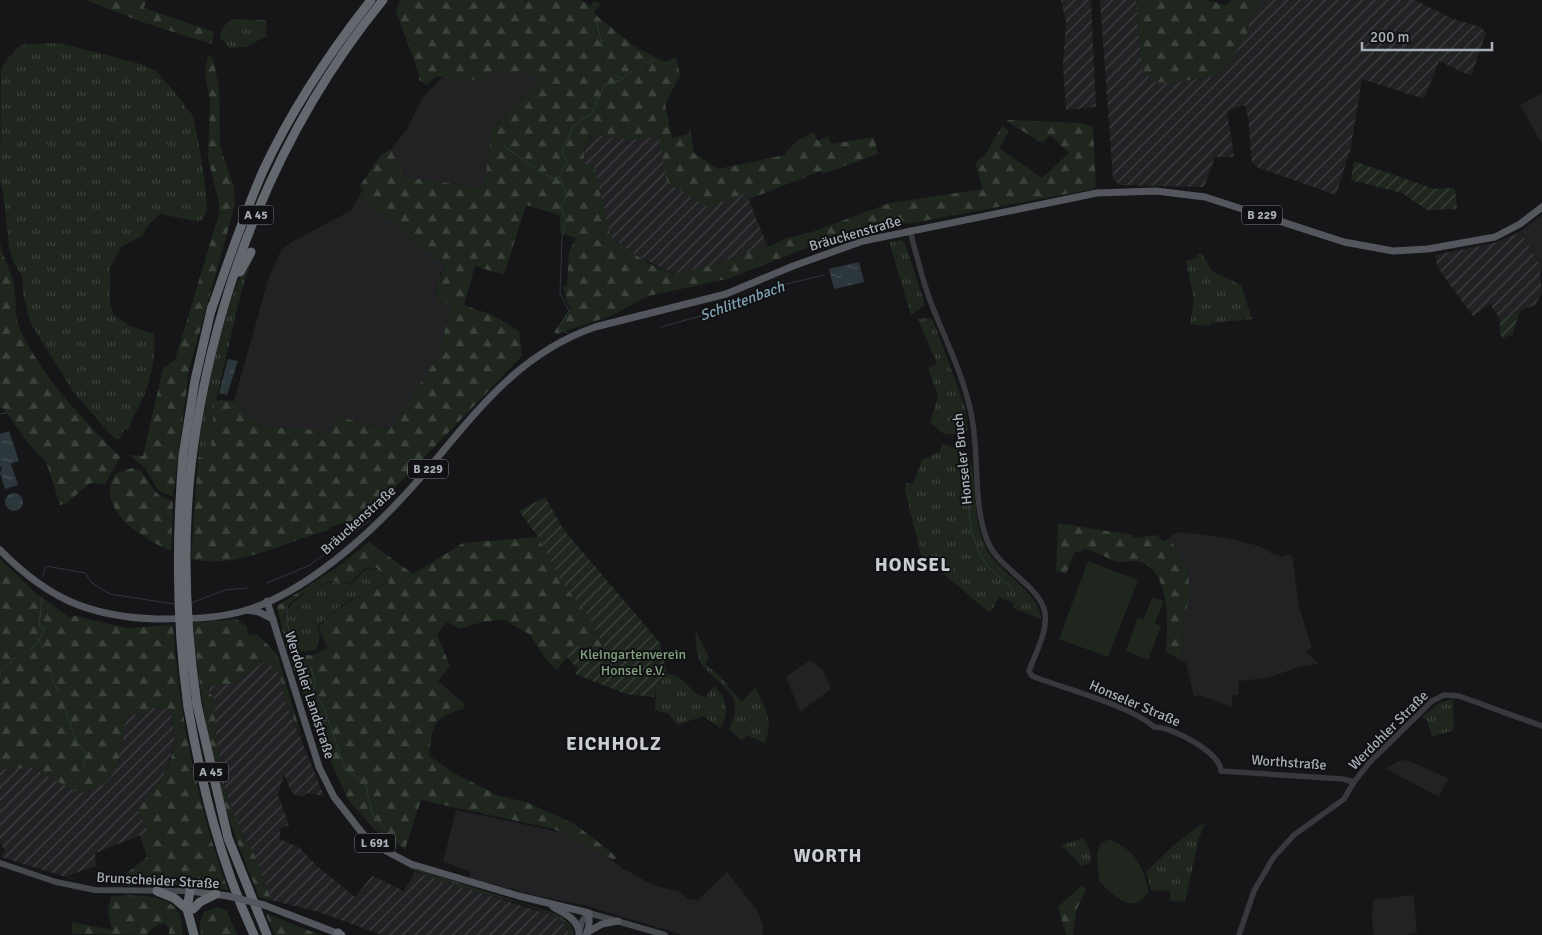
<svg xmlns="http://www.w3.org/2000/svg" width="1542" height="935" viewBox="0 0 1542 935" font-family="Signika,sans-serif">
	<defs>
		<pattern id="industrial-furrows" width="10" height="10" patternUnits="userSpaceOnUse" patternTransform="scale(1.25)"><rect width="10" height="10" fill="#222225"/><path d="M-1 1l2-2M0 10L10 0M9 11l2-2" fill="none" stroke="#3f4043"/></pattern>
		<pattern id="grass-tufts" width="24" height="20" patternUnits="userSpaceOnUse" patternTransform="scale(1.25)"><rect width="24" height="20" fill="#1e261e"/><path d="M3 7l-1-3M5 7V3M7 7l1-3M15 17l-1-3M17 17v-4M19 17l1-3" fill="none" stroke="#3c433d"/></pattern>
		<pattern id="forest-firs" width="22" height="20" patternUnits="userSpaceOnUse" patternTransform="scale(1.25)"><rect width="22" height="20" fill="#1e261e"/><path d="M5 1l3.5 6h-7zM16 11l3.5 6h-7z" fill="#3c433d"/></pattern>
		<pattern id="garden-furrows" width="10" height="10" patternUnits="userSpaceOnUse" patternTransform="scale(1.25)"><rect width="10" height="10" fill="#1e261e"/><path d="M-1 1l2-2M0 10L10 0M9 11l2-2" fill="none" stroke="#3c433d"/></pattern>
		<pattern id="water-ripples" width="26" height="14" patternUnits="userSpaceOnUse" patternTransform="scale(1.25)"><rect width="26" height="14" fill="#2c373c"/><path d="M2 4q2-2 4 0t4 0M15 11q2-2 4 0t4 0" fill="none" stroke="#485156"/></pattern>
	</defs>
	<rect width="100%" height="100%" fill="#161618"/>
	<!-- built -->
	<g fill="#222225">
		<polygon points="526,71 540,81 492,129 484,188 405,177 391,149 407,129 422,99 437,82 443,77 471,81 477,78 483,80 489,74"/>
		<polygon points="1542,93 1542,144 1520,105"/>
		<polygon points="359,196 446,267 440,274 436,286 437,302 452,304 438,357 390,430 336,416 331,431 262,426 252,420 234,401 268,280 281,250 292,242 352,210"/>
		<polygon points="1542,215 1542,267 1520,232"/>
		<polygon points="1182,532 1227,538 1255,545 1270,551 1270,553 1284,557 1285,555 1292,555 1299,607 1312,648 1306,651 1319,664 1301,666 1268,678 1239,681 1238,695 1232,695 1232,707 1200,695 1194,697 1186,663 1181,661 1183,627 1190,592 1188,572 1170,538 1173,534"/>
		<polygon points="810,660 823,670 831,689 800,712 786,677"/>
		<polygon points="1407,760 1448,778 1439,797 1386,769 1399,761"/>
		<polygon points="456,810 559,832 603,854 622,868 653,885 680,892 688,899 698,900 727,872 757,910 763,925 763,935 682,935 584,905 538,896 470,878 469,871 443,862"/>
		<polygon points="1412,895 1414,897 1417,932 1406,935 1374,935 1371,911 1373,911 1373,900"/>
	</g>
	<!-- industrial -->
	<g fill="url(#industrial-furrows)">
		<polygon points="1061,0 1091,0 1096,107 1066,110 1063,65 1066,22"/>
		<polygon points="1100,0 1136,0 1138,29 1172,83 1220,75 1247,35 1250,17 1263,0 1415,0 1453,19 1481,27 1486,33 1471,76 1439,61 1424,99 1362,79 1351,147 1336,195 1259,168 1252,163 1248,117 1245,105 1227,111 1234,157 1215,157 1204,187 1120,185 1113,180"/>
		<polygon points="595,135 623,139 659,137 746,193 767,245 717,264 674,274 629,252 610,236 594,164 584,164 585,144"/>
		<polygon points="1520,232 1542,267 1540,273 1542,292 1535,305 1500,319 1490,304 1473,316 1442,274 1437,265 1435,255 1494,243"/>
		<polygon points="266,660 280,675 285,700 324,796 307,793 303,796 295,795 291,791 284,774 278,795 289,825 280,829 280,839 300,848 317,866 355,897 372,876 404,891 415,872 554,916 562,920 570,935 382,935 319,912 271,900 257,860 239,826 226,793 215,729 215,701 206,686 234,684"/>
		<polygon points="134,708 144,714 153,708 172,709 171,714 175,740 167,768 156,790 137,809 149,832 95,853 96,866 67,876 76,880 1,857 5,851 0,841 0,769 32,768 80,793 105,783 113,773 123,740 123,732 127,712 144,717"/>
	</g>
	<!-- grass -->
	<g fill="url(#grass-tufts)">
		<path d="M237 19 266 20 267 28 265 32 267 36 246 47 230 48 220 38C222 27 225 21 237 19Z"/>
		<path d="M60 43 141 64 155 70 185 104V108C187 110 189 111 191 113 196 119 208 196 207 206 207 212 205 216 201 220L196 221 160 214 150 223 142 236 121 247 110 268V303L114 315 128 325 154 334C156 353 152 375 145 393 141 405 132 415 129 429L124 430 120 439H116L109 433 74 393 31 324 23 295 22 276 14 263 9 247 3 192 0 181 1 68 17 48 25 44Z"/>
		<polygon points="901,240 905,243 925,305 911,315 889,242"/>
		<path d="M256 252C242 282 236 313 229 345 220 383 209 419 212 459L198 457C202 413 226 281 256 252Z"/>
		<polygon points="1201,253 1213,272 1241,285 1252,319 1211,323 1210,326 1190,324 1194,301 1186,261 1198,258 1197,255"/>
		<polygon points="927,318 933,320 965,407 968,430 961,435 944,434 930,423 938,396 928,368 937,364 918,319"/>
		<path d="M942 444 967 452C980 483 970 520 987 550 1000 573 1040 593 1041 619L1013 608 1014 603 999 597 990 613 921 555 905 490 906 483 913 484 922 460 940 451Z"/>
		<path d="M377 569 388 583C360 593 337 605 317 627L320 635 316 650 296 652C293 641 284 626 286 615 289 599 317 586 332 582 337 581 345 584 351 584L365 570Z"/>
		<path d="M695 630 709 657 705 664 721 677 741 702 755 688C765 706 775 723 764 743L747 735 742 741 729 729C750 689 712 685 700 661 695 651 697 641 695 630Z"/>
		<path d="M667 674C688 676 689 695 706 697L714 686C727 697 730 714 720 728L704 716 677 725 669 714 655 710 656 684Z"/>
		<polygon points="1453,699 1454,730 1432,737 1427,721 1422,717 1441,702"/>
		<polygon points="1205,824 1199,838 1185,902 1170,901 1170,891 1151,890 1146,872 1173,846 1200,825"/>
		<polygon points="1083,838 1089,848 1091,862 1082,866 1061,845"/>
		<polygon points="397,863 557,914 570,924 574,935 570,935 562,920 554,916 526,905 445,883"/>
	</g>
	<!-- forest -->
	<g fill="url(#forest-firs)">
		<polygon points="86,0 146,0 144,8 214,32 211,44 142,22"/>
		<path d="M400 0H523L526 2 528 0H580L591 6 594 1 601 4 593 13 637 48 665 62 676 57 680 75 665 104 672 138 688 134 690 129 694 153 718 169 785 155V153L797 141 813 132 818 141 828 136 832 144 874 137 878 154 823 174 821 171 749 199 746 193 708 208 667 182 659 137C648 138 634 141 623 139 598 136 582 127 584 164H594L610 236 617 243 650 264 673 274 717 264 748 253 751 249 770 246 786 238 812 232 890 203 983 189 975 163 985 155 1002 126 1009 131 999 148 1042 178 1069 153 1050 135 1042 143 1006 121 1009 120 1083 123 1093 127 1096 186 1094 189 907 224 906 222 862 229 825 241 727 279 648 296 613 315 557 334 554 332 571 308 567 303 563 285 567 286 569 252 576 238 560 233V215L526 205 504 275 475 266 464 305 492 315 519 331 522 356 389 494C379 515 349 521 329 528V530C285 541 237 570 191 559L198 457 212 459 211 440 215 400 234 401 252 420 262 426 331 431 336 416 389 430 438 357 452 304 437 302V281L446 267 359 196 363 190 359 187 380 156 391 149 405 177 484 188 492 129 540 81 526 71 489 74 484 80 477 78 471 81 436 76 427 85 419 80V74L396 11Z"/>
		<polygon points="1136,0 1205,0 1226,5 1231,0 1263,0 1250,17 1247,35 1220,75 1172,83 1155,82 1142,70"/>
		<polygon points="208,55 213,58 219,88 220,146 234,187 235,205 189,370 173,497 158,490 145,468 130,455 143,456 163,368 175,360 219,214 219,204 208,158 210,102 205,73"/>
		<path d="M0 242C2 257 11 270 14 285 17 299 14 314 19 327 41 377 83 419 120 457L105 484 90 483 67 503 60 505 46 461C33 453 14 422 3 408H0Z"/>
		<path d="M132 468 141 471C151 484 154 497 173 501L171 551C143 539 94 509 115 474Z"/>
		<path d="M1058 523 1132 535 1134 538 1156 535 1164 541 1170 538 1188 573 1190 592 1183 627 1181 660 1166 652C1168 626 1171 573 1141 562 1133 559 1123 564 1115 561 1103 557 1096 550 1083 549L1080 552 1075 551 1066 574 1056 571Z"/>
		<path d="M538 537 561 581 585 611 604 645 602 663 576 644 557 670 545 658 529 634 504 620 482 622 460 629 447 622 437 634 450 666 438 681 464 704 463 709C431 718 433 726 429 756L454 773 497 795 528 803 575 824 617 857 614 860 554 829 421 800 405 849 375 830 349 801 319 737 289 656 314 655 328 648 318 628 329 616 359 595 389 583 377 568 364 569 350 583 332 581 300 595 289 604 285 615 294 648 287 649 277 606 339 566 369 542 413 574 463 543Z"/>
		<path d="M0 559 37 594 69 617 76 616 127 628 173 625C179 715 198 806 228 890L196 885 127 886 105 884 115 883 147 857 140 836 149 832 137 809C157 789 171 769 175 740 176 730 170 720 172 709L153 708 145 715 134 708 145 718 127 713C122 729 123 770 105 783 99 788 87 790 79 793L33 768 0 769Z"/>
		<path d="M236 619 247 627V633L252 635 257 634 277 654 303 741 285 700 280 675 266 660 234 684 206 686 215 701V729L226 793 239 826 257 860 271 900 259 897C249 871 237 845 229 818 209 755 199 689 193 623Z"/>
		<polygon points="1082,885 1086,889 1076,911 1073,935 1066,935 1058,907"/>
		<path d="M111 896C131 896 166 891 178 912 182 918 182 928 183 935H169V928L164 923 157 925 146 935 72 934V922L112 930 108 912Z"/>
		<polygon points="217,907 227,911 237,935 201,935 200,922 204,912"/>
		<polygon points="265,913 320,935 275,935"/>
	</g>
	<!-- garden -->
	<g fill="url(#garden-furrows)">
		<polygon points="1354,161 1434,189 1455,188 1457,209 1427,210 1402,193 1351,180"/>
		<polygon points="1520,311 1512,336 1508,335 1503,339 1500,334 1500,319"/>
		<polygon points="545,497 564,530 660,643 667,674 656,684 654,697 626,694 575,674 578,669 566,656 576,644 601,663 604,645 585,611 561,581 538,537 519,511"/>
	</g>
	<!-- pitch -->
	<g fill="#1e261e">
		<polygon points="1088,561 1138,580 1108,657 1059,639"/>
		<polygon points="1152,597 1164,601 1155,623 1161,626 1148,660 1126,651 1138,617 1144,619"/>
		<path d="M1109 839C1135 850 1142 864 1149 891 1133 918 1113 895 1099 881L1097 855 1100 844Z"/>
	</g>
	<!-- water -->
	<g fill="url(#water-ripples)">
		<polygon points="859,262 864,282 834,289 829,269"/>
		<polygon points="228,359 238,361 227,395 219,393"/>
		<polygon points="9,431 19,461 4,466 11,464 18,485 5,489 0,473 2,467 0,467 0,434"/>
		<circle cx="14" cy="502" r="9"/>
	</g>
	<g fill="none" stroke-linecap="round" stroke-linejoin="round">
		<!-- stream -->
		<g stroke="#2c373c" stroke-width="1">
			<polyline points="596,19 603,50"/>
			<polyline points="649,63 653,60"/>
			<polyline points="639,68 642,67"/>
			<polyline points="615,75 622,79 632,71"/>
			<polyline points="504,146 540,172 562,182"/>
			<polyline points="661,327 715,312 763,294 774,287 824,275"/>
			<polyline points="569,334 558,328 569,311 560,293 562,239 566,221 561,206 567,194 559,176 567,162 562,152 573,126 592,113 604,85 620,80"/>
			<polyline points="0,414 7,413"/>
			<path d="M964 478C971 508 967 541 988 566 996 575 1006 583 1014 590"/>
			<polyline points="43,576 46,566 85,573 92,583 110,594 174,604"/>
			<polyline points="267,583 310,565 369,521"/>
			<polyline points="42,597 39,626 45,629 39,640 43,648"/>
			<polyline points="191,603 225,590 247,588"/>
			<polyline points="287,607 287,622 293,647"/>
			<polyline points="31,650 38,640"/>
			<polyline points="296,661 311,668 316,684 314,690 326,713 345,769 365,782 373,815 386,829"/>
			<polyline points="48,668 51,671 51,674"/>
			<polyline points="0,673 17,656"/>
			<polyline points="51,676 59,693"/>
			<polyline points="62,700 76,741 86,753 83,766"/>
		</g>
		<!-- tertiary -->
		<g stroke="#37393d" stroke-width="5.5">
			<path d="M910 230C916 254 922 279 931 303 945 339 963 374 971 413 980 454 972 500 987 540 997 568 1041 586 1045 613 1048 631 1035 654 1029 671L1032 676C1062 688 1134 707 1154 727 1171 726 1221 753 1221 771L1343 779 1354 782"/>
			<polyline points="1239,935 1254,891 1273,858 1294,835 1344,799 1354,782 1369,763 1432,701 1444,695 1459,696 1542,726"/>
		</g>
		<!-- secondary -->
		<g stroke="#45484d" stroke-width="6">
			<polyline points="0,863 56,882 95,890 190,891"/>
			<polyline points="580,930 582,921 589,913 665,935"/>
		</g>
		<!-- primary -->
		<g stroke="#53565c" stroke-width="7">
			<path d="M0 550C47 598 89 617 157 619 187 619 218 619 247 610 314 589 383 522 428 469 478 410 518 354 595 327L726 294 793 266 863 241 1097 193 1156 191 1205 197 1344 242 1393 251 1428 249 1495 237 1520 224 1542 207"/>
			<polyline points="267,601 319,767 334,797 363,834 386,851 411,864 519,896 589,913 589,926 586,935"/>
			<polyline points="247,610 259,612 273,619"/>
			<polyline points="190,891 228,896"/>
			<polyline points="264,905 342,935"/>
			<path d="M553 907C564 913 580 920 579 935"/>
			<polyline points="588,932 602,924 618,921"/>
		</g>
		<!-- motorway -->
		<g stroke="#63676e" stroke-width="9">
			<polyline points="240,272 251,252"/>
			<path d="M211 311C227 264 243 217 263 171 291 111 330 52 371 0"/>
			<polyline points="183,456 195,380 212,306"/>
			<path d="M192 457C214 291 277 130 383 0"/>
			<polyline points="197,705 228,838 267,935"/>
			<path d="M188 707C202 786 220 862 254 935"/>
			<polyline points="157,891 174,898 187,909"/>
			<polyline points="190,891 187,909 194,935"/>
			<polyline points="193,909 200,902 216,894"/>
			<polyline points="338,933 340,935"/>
		</g>
		<!-- primary-bridge -->
		<polyline stroke="#53565c" stroke-width="7" points="228,896 264,905"/>
		<!-- motorway-bridge -->
		<g stroke="#63676e" stroke-width="9">
			<path d="M183 456C176 540 176 622 188 707"/>
			<path d="M192 457C182 539 185 623 197 705"/>
		</g>
	</g>
	<g text-anchor="middle" stroke-width="4" stroke-linejoin="round" paint-order="stroke">
		<!-- shield labels -->
		<g fill="#111113" stroke="#7b8086" stroke-width="1">
			<rect x="238.5" y="205.5" width="35" height="19" rx="4"/>
			<rect x="1242" y="205.5" width="40" height="19" rx="4"/>
			<rect x="408" y="459.5" width="40" height="19" rx="4"/>
			<rect x="193.5" y="762.5" width="35" height="19" rx="4"/>
			<rect x="355" y="833.5" width="40" height="19" rx="4"/>
		</g>
		<g font-size="12" font-weight="bold" fill="#a8afb8">
			<text x="256" y="219">A 45</text>
			<text x="1262" y="219">B 229</text>
			<text x="428" y="473">B 229</text>
			<text x="211" y="776">A 45</text>
			<text x="375" y="847">L 691</text>
		</g>
		<!-- street labels -->
		<g font-size="14" fill="#a8afb8" stroke="#111113">
			<text transform="translate(855 233) rotate(-16)" y="5">Bräuckenstraße</text>
			<text transform="translate(962 459) rotate(-96)" y="5">Honseler Bruch</text>
			<text transform="translate(358 520) rotate(-42)" y="5">Bräuckenstraße</text>
			<text transform="translate(310 695) rotate(72)" y="5">Werdohler Landstraße</text>
			<text transform="translate(1135 703) rotate(23)" y="5">Honseler Straße</text>
			<text transform="translate(1388 730) rotate(-45)" y="5">Werdohler Straße</text>
			<text transform="translate(1289 762) rotate(4)" y="5">Worthstraße</text>
			<text transform="translate(158 880) rotate(3)" y="5">Brunscheider Straße</text>
		</g>
		<!-- park labels -->
		<g font-size="14" fill="#82a37f" stroke="#111113">
			<text x="633" y="659">Kleingartenverein<tspan x="633" dy="16">Honsel e.V.</tspan></text>
		</g>
		<!-- water labels -->
		<g font-size="15" font-style="italic" fill="#7ea2b3" stroke="#111113">
			<text transform="translate(742 301) rotate(-20)" y="5">Schlittenbach</text>
		</g>
		<!-- district labels -->
		<g font-size="19" font-weight="bold" letter-spacing="1" fill="#c9cdd4" stroke="#111113">
			<text x="913" y="571">HONSEL</text>
			<text x="614" y="750">EICHHOLZ</text>
			<text x="828" y="862">WORTH</text>
		</g>
	</g>
	<!-- scale -->
	<path d="M1362 42v8h130v-8" fill="none" stroke="#a8afb8" stroke-width="2.5"/>
	<text x="1370" y="42" font-size="15" fill="#a8afb8" stroke="#111113" stroke-width="4" paint-order="stroke">200 m</text>
</svg>
